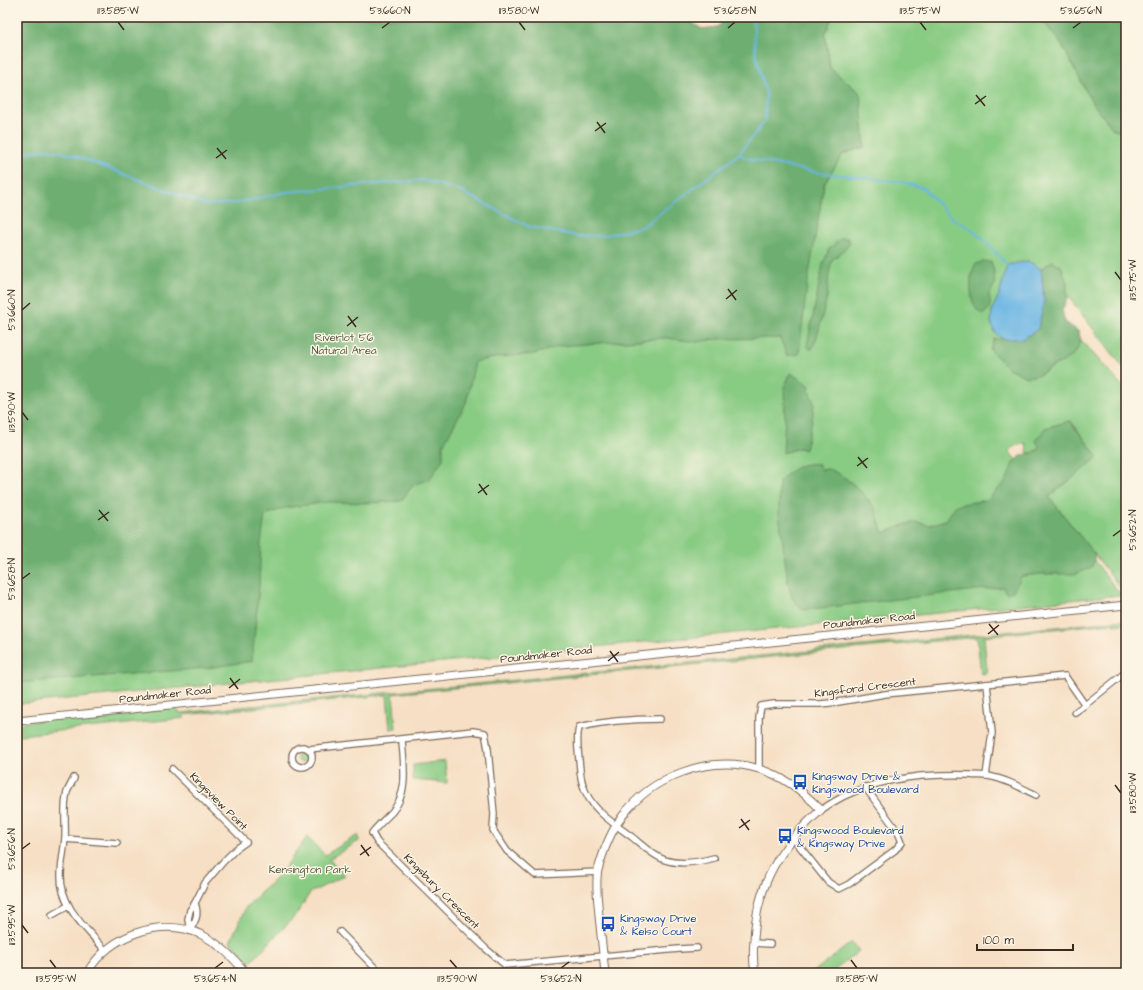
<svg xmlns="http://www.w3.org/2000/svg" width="1143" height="990" viewBox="0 0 1143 990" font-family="'Architects Daughter',sans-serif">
	<rect width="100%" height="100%" fill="#fcf5e5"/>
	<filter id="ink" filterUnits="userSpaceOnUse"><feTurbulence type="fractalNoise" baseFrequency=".025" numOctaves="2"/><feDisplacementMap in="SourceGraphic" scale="8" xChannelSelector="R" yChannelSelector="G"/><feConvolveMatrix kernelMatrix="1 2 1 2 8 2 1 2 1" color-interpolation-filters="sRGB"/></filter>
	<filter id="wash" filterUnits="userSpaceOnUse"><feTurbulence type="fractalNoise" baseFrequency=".012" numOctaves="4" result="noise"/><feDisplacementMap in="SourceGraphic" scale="16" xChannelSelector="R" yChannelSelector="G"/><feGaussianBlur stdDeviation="0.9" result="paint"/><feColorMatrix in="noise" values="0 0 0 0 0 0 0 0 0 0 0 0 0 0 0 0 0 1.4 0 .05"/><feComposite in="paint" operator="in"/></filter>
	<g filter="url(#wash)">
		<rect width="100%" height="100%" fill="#f6dfc4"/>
		<!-- green -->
		<g fill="#88cb83" stroke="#627a50">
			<polygon points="17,17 820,207 824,184 843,154 860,93 830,68 825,34 832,17 1040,17 1062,45 1093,104 1113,129 1126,134 1126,371 1045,267 1041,269 1028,261 1007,265 1000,293 992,310 991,323 996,334 1003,339 994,340 1039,375 1075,353 1081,340 1126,390 1126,393 1118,404 1126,415 1126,592 1124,592 1049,497 1098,457 1071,421 1045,428 1040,448 1032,453 1027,452 1026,443 1015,446 1009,451 1121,595 17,704"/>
			<polygon points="1126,620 1126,624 1114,625 1114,623 984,636 987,673 981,674 977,637 393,694 396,728 390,729 387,695 182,715 185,718 20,735 17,738 17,723 174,707 180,713"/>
			<circle cx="302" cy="757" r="5.5"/>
			<polygon points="445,761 447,783 413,780 413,765"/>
			<polygon points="17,784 19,815 17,854"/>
			<polygon points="358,835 359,841 329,859 345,875 310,893 296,915 250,963 240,951 230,942 246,907 280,874 307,837 325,855"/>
			<polygon points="852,942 859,951 831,973 812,973"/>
		</g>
		<!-- forest -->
		<g fill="#6eaf71" stroke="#546c48">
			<polygon points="17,17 682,17 702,29 717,27 728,17 832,17 825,34 830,68 860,93 865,147 843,154 824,184 806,293 799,354 787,356 780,338 716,339 697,342 666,338 560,346 535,354 499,357 475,362 466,403 443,445 443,459 429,480 414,484 401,501 366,503 328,502 285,508 265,515 261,543 259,586 252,661 208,668 17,683"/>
			<polygon points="1040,17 1126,17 1126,134 1113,129 1093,104 1062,45"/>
			<polygon points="841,238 848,238 850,242 842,252 832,260 829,274 827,297 822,318 816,340 811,350 807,346 823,264 829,249"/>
			<path d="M983 261 991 262C995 270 994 276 995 284L989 295C991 304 992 308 983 314 982 313 979 312 978 311 971 305 970 286 971 277 972 273 974 269 975 265Z"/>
			<polygon points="1052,261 1061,266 1067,282 1067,299 1062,310 1065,322 1078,331 1081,340 1075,353 1063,362 1053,366 1039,375 1027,377 1008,368 990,350 994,339 1023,339 1044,302 1041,269"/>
			<polygon points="791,373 810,386 809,391 814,403 812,421 805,450 799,448 783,453 785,416 784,387"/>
			<path d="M1070 421 1098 457 1049 497 1095 555 1092 567 1075 574H1042L1022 576 1013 591 1006 593 1003 587 803 610 792 598 788 583 779 513V482C790 471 801 461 818 464L821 470C823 470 825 469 827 469 841 471 869 497 875 509 879 517 879 526 884 533L903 525 916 522 929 525 946 520 956 505 987 500 1006 481 1014 461 1023 455 1032 453 1040 449 1036 440 1045 428Z"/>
		</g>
		<!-- water -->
		<polygon fill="#6bb6e4" stroke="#537081" points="1028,261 1041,269 1044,302 1038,329 1023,339 1003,339 996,334 991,323 992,310 1000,293 1007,265"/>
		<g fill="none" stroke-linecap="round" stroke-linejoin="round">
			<!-- stream -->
			<g stroke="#6bb6e4" stroke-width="2">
				<polyline points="17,154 48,149 73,155 206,205 237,203 286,192 423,180 460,191 530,227 577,236 606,235 642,227 739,154 765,121 766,93 756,55 753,20 754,17"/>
				<polyline points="739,154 746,158 815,172 902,182 923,188 952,218 971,229 984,240 1007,265"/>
			</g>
		</g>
	</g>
	<g filter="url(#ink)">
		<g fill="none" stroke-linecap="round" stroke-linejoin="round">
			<defs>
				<g id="minor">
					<polyline points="1085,705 1126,672"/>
					<path d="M660 719C633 719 605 721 579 727 576 739 578 748 579 760 580 768 580 777 583 785 590 809 613 823 632 837 642 845 653 856 665 860 680 865 699 862 714 858"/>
					<path d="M402 739C403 764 410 791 392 812 385 819 378 825 372 833L377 842 485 948 505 965 679 949 697 948"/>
					<circle cx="302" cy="757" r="10"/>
					<polyline points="309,749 473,731 485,733 488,749 494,814 493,830 507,851 535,875 598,872"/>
					<polyline points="172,769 246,842 236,849 223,862 205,883 195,903 190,910 188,919 190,931"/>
					<polyline points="759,769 759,718 761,706 774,704 821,704 838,702 885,694 1065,676 1085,705 1075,712"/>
					<polyline points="986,776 992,733 987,684"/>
					<path d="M74 778C72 783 69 787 67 792 63 807 66 823 65 838 64 851 61 863 61 875 60 907 86 928 105 950"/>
					<path d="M821 810C852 788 884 780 921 776 937 775 953 774 970 775 976 776 982 775 988 776 1005 779 1020 787 1036 795"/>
					<polyline points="793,838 828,882 839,889 849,884 895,850 902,842 898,832 865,787"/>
					<polyline points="65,839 117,843"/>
					<polyline points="52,915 68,906"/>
					<path d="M190 930C196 920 199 915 195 903"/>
					<polyline points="340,932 380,973"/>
					<polyline points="754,943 770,944"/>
				</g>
				<g id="tertiary">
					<polyline points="17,721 1126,605"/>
					<path d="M87 973C109 935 161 916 202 935 220 944 233 957 246 973"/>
					<path d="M605 973C603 954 601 935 599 916 598 901 595 884 598 870 603 852 610 833 621 818 651 776 709 754 759 769 783 776 804 792 821 810 780 846 757 884 754 939 753 951 753 962 755 973"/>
				</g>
			</defs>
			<!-- minor casing -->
			<use href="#minor" stroke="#7c6958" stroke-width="8"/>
			<!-- tertiary casing -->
			<use href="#tertiary" stroke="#7c6958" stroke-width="9"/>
			<!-- minor -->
			<use href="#minor" stroke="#fff" stroke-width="5.5"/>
			<!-- tertiary -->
			<use href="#tertiary" stroke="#fff" stroke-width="7"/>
		</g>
	</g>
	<!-- ticks -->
	<path fill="none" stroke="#3b2a1e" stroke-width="1.5" d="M118 22 124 30M519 22 525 30M920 22 926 30M382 28 390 22M728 28 735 22M1073 28 1081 22M976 95 985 106M975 104 986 96M597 122 605 133M595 131 606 123M217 148 226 159M216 158 227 150M1115 272 1121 280M728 289 736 300M726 299 737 290M22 310 30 303M348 316 356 327M347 326 358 317M22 412 28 420M858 457 867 468M857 466 868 458M479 484 487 495M478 493 489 485M99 510 108 521M98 520 109 512M1113 536 1121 530M22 579 30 573M989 624 998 635M988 634 999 625M610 651 618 662M608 661 619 652M230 678 238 689M229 688 240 679M1115 785 1121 793M741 819 749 830M739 828 750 820M361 845 369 856M22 849 30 843M360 855 371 847M22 925 28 933M50 960 56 968M450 960 457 968M851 960 857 968M215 968 223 962M561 968 569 962"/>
	<!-- icons -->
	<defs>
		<symbol id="bus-bare" viewBox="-9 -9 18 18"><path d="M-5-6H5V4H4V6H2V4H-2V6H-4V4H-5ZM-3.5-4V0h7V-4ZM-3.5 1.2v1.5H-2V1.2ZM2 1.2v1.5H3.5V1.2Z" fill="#1a4fb4" stroke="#fcf5e5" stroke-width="2.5" paint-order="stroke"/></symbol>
	</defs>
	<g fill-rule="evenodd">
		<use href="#bus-bare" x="789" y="771" width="22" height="22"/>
		<use href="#bus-bare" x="774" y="825" width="22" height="22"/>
		<use href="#bus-bare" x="597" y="913" width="22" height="22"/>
	</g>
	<g text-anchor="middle" stroke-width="3" stroke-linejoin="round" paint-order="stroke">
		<!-- park labels -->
		<g font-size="11" fill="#525a3c" stroke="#fcf5e5">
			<text x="344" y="341">Riverlot 56<tspan x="344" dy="13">Natural Area</tspan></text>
			<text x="310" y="873">Kensington Park</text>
		</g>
		<!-- street labels -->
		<g font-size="11" fill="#3b2a1e" stroke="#fcf5e5">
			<text transform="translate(869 620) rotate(-6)" y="4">Poundmaker Road</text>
			<text transform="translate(546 654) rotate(-6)" y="4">Poundmaker Road</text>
			<text transform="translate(865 687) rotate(-7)" y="4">Kingsford Crescent</text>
			<text transform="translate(165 694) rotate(-6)" y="4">Poundmaker Road</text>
			<text transform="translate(219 801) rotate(45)" y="4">Kingsview Point</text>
			<text transform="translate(442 891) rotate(45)" y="4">Kingsbury Crescent</text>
		</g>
		<!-- transit labels -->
		<g font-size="11" fill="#164399" stroke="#fcf5e5" text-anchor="start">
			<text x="812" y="780">Kingsway Drive &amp;<tspan x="812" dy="13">Kingswood Boulevard</tspan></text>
			<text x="797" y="834">Kingswood Boulevard<tspan x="797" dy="13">&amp; Kingsway Drive</tspan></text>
			<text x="620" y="922">Kingsway Drive<tspan x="620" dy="13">&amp; Kelso Court</tspan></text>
		</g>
	</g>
	<!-- margin -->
	<rect width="1143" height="990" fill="none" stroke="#fcf5e5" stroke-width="44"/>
	<!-- scale -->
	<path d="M977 944v6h96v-6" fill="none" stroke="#3b2a1e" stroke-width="2"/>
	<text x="983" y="944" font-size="12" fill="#3b2a1e" stroke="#fcf5e5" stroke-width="3" paint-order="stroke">100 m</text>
	<rect x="22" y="22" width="1099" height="946" fill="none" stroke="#3b2a1e" stroke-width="1.5"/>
	<g font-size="10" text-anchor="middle" fill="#3b2a1e">
		<text x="118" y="14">113.585°W</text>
		<text x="390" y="14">53.660°N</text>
		<text x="519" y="14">113.580°W</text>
		<text x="735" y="14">53.658°N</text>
		<text x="920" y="14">113.575°W</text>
		<text x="1081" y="14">53.656°N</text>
		<text transform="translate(1132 280) rotate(-90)" y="4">113.575°W</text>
		<text transform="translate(11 310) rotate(-90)" y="4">53.660°N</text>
		<text transform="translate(11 412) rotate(-90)" y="4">113.590°W</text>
		<text transform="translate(1132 530) rotate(-90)" y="4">53.652°N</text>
		<text transform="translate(11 579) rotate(-90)" y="4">53.658°N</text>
		<text transform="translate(1132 793) rotate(-90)" y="4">113.580°W</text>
		<text transform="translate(11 849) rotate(-90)" y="4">53.656°N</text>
		<text transform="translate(11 925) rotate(-90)" y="4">113.595°W</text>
		<text x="56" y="982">113.595°W</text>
		<text x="215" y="982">53.654°N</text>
		<text x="457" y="982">113.590°W</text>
		<text x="561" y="982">53.652°N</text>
		<text x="857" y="982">113.585°W</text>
	</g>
</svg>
